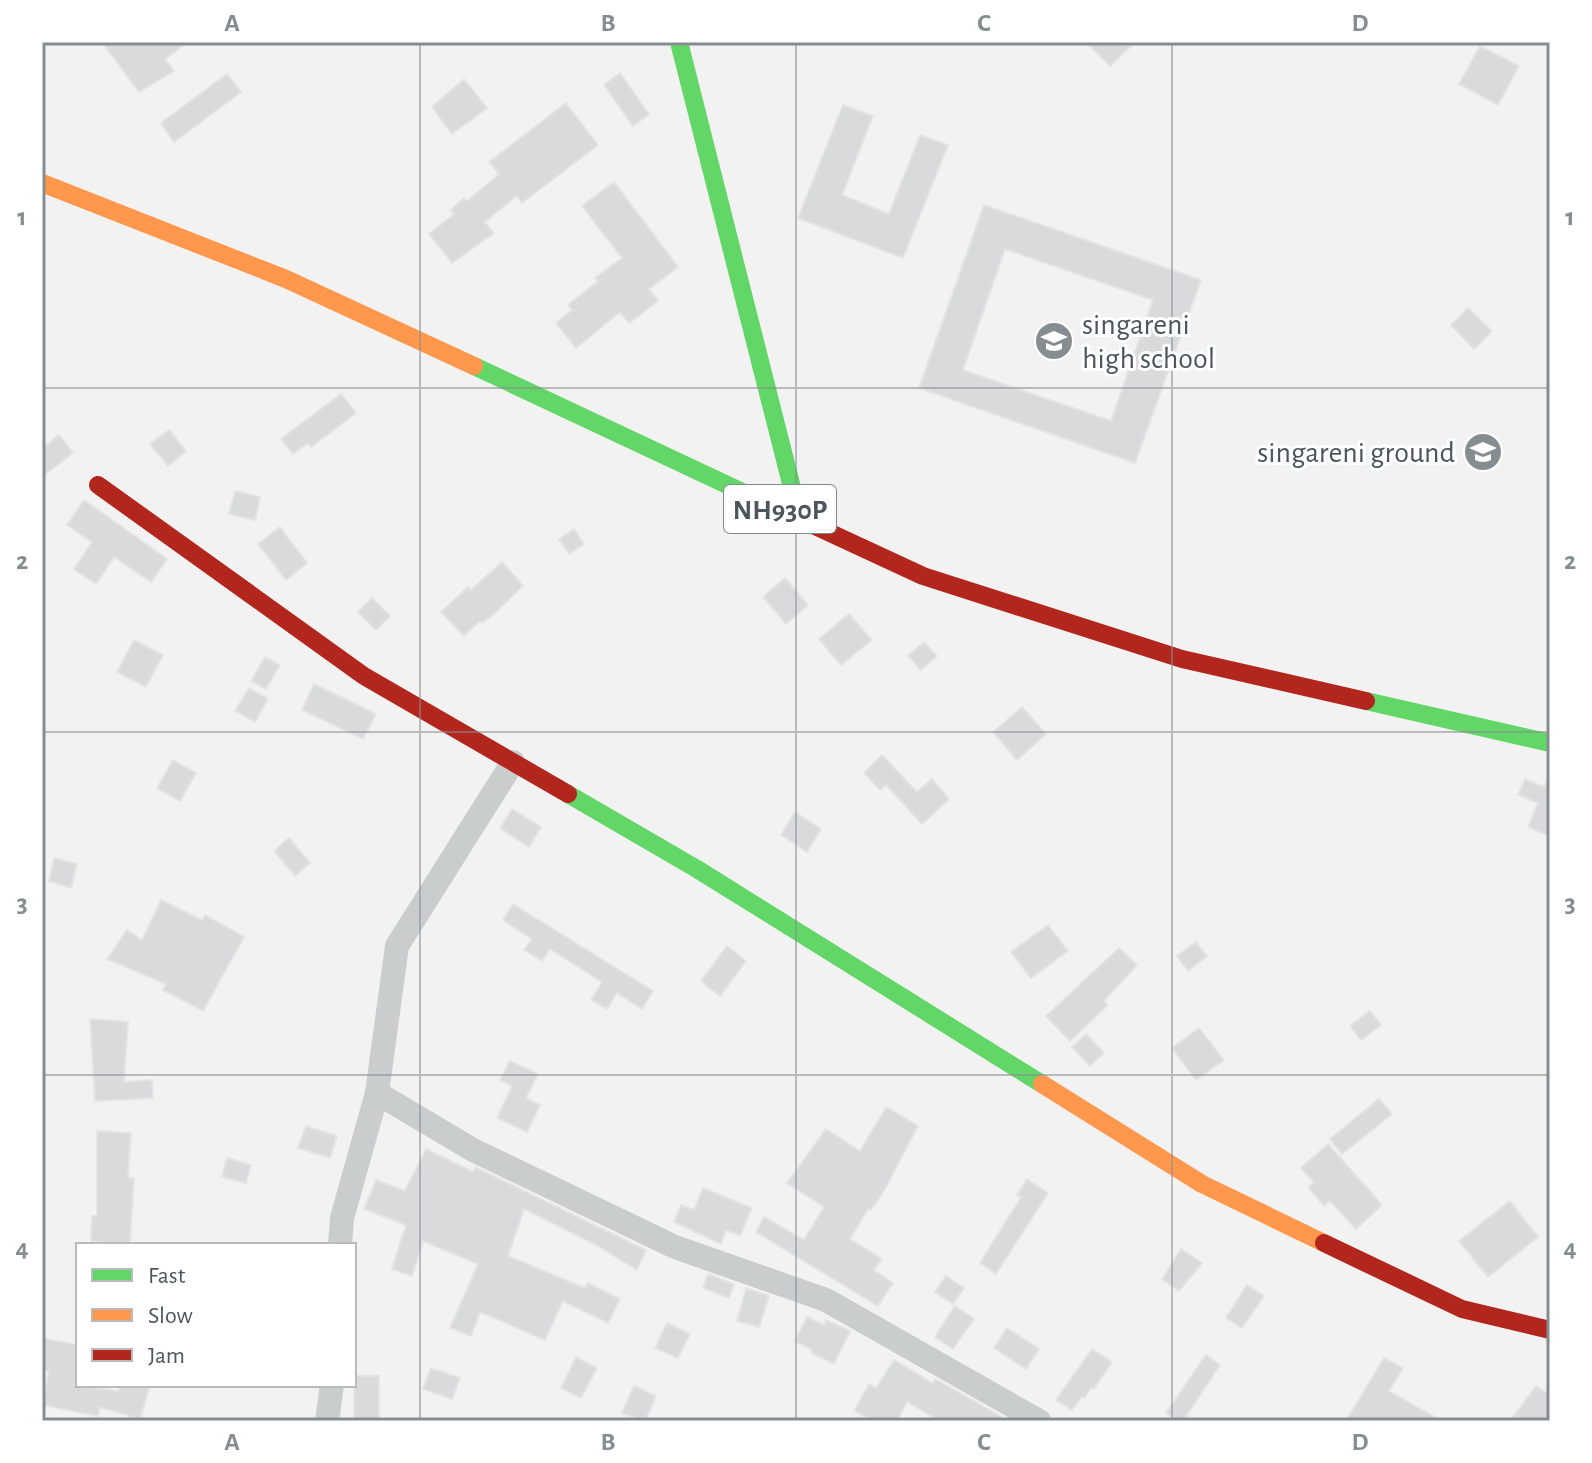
<svg xmlns="http://www.w3.org/2000/svg" width="1592" height="1463" viewBox="0 0 1592 1463" font-family="'Alegreya Sans',sans-serif">
	<rect width="100%" height="100%" fill="#f3f2f2"/>
	<!-- building -->
	<g fill="#d9dadb" stroke="#e4e4e5" stroke-width="2" fill-rule="evenodd">
		<polygon points="102,42 188,42 165,59 174,71 139,92"/>
		<polygon points="1086,42 1135,42 1110,66"/>
		<polygon points="1480,46 1519,66 1498,105 1459,84"/>
		<polygon points="620,73 649,114 633,126 604,85"/>
		<polygon points="227,74 241,92 174,142 161,123"/>
		<polygon points="464,79 487,108 452,134 432,107"/>
		<polygon points="566,103 598,145 522,203 516,196 485,222 494,233 452,263 429,234 454,214 451,210 464,198 467,201 499,174 489,162"/>
		<polygon points="843,105 873,116 842,195 889,214 920,135 948,145 903,258 798,218"/>
		<polygon points="614,182 678,267 649,289 658,301 629,323 620,312 576,348 556,323 572,310 568,305 598,281 595,278 622,258 582,206"/>
		<path d="M984 205 1201 280 1135 463 919 388ZM1005 249 1153 300 1111 421 963 370Z"/>
		<polygon points="1468,308 1492,331 1474,349 1451,325"/>
		<polygon points="341,394 356,413 311,447 308,443 293,454 281,439"/>
		<polygon points="169,430 186,451 168,466 150,444"/>
		<polygon points="59,435 73,453 42,477 42,449"/>
		<polygon points="235,491 260,497 255,520 229,514"/>
		<polygon points="84,500 167,559 151,582 114,557 96,584 74,569 92,542 67,525"/>
		<polygon points="280,527 307,563 286,580 258,544"/>
		<polygon points="574,529 584,544 569,554 559,539"/>
		<polygon points="502,562 523,586 494,614 482,623 480,621 464,636 441,612 468,587 471,590"/>
		<polygon points="785,578 808,605 786,624 763,597"/>
		<polygon points="372,598 390,616 376,630 358,612"/>
		<polygon points="849,614 872,640 841,665 819,639"/>
		<polygon points="134,640 163,655 146,687 117,672"/>
		<polygon points="924,642 937,656 921,670 908,656"/>
		<polygon points="265,657 280,665 266,689 251,681"/>
		<polygon points="314,684 376,714 363,739 302,710"/>
		<polygon points="249,688 268,699 255,722 235,711"/>
		<polygon points="1022,707 1046,734 1017,760 993,732"/>
		<polygon points="882,755 917,792 932,779 949,799 922,824 886,785 880,790 864,773"/>
		<polygon points="173,760 196,773 180,801 157,788"/>
		<polygon points="1550,774 1550,836 1528,827 1538,803 1518,795 1525,779 1544,787"/>
		<polygon points="512,809 541,827 529,847 500,828"/>
		<polygon points="795,812 821,829 807,852 781,835"/>
		<polygon points="289,838 310,863 295,876 274,851"/>
		<polygon points="54,858 77,864 71,888 49,881"/>
		<polygon points="161,900 202,920 205,915 244,937 203,1011 163,990 166,984 107,959 127,930 142,940"/>
		<polygon points="513,904 653,991 642,1009 617,993 607,1009 591,1000 602,982 550,949 542,961 524,950 532,939 503,920"/>
		<polygon points="1048,925 1068,951 1031,978 1011,952"/>
		<polygon points="1196,942 1207,956 1188,971 1177,956"/>
		<polygon points="727,946 746,961 720,996 701,981"/>
		<polygon points="1119,948 1137,965 1104,1001 1108,1005 1070,1041 1046,1016"/>
		<polygon points="1370,1011 1381,1025 1361,1040 1350,1026"/>
		<polygon points="90,1019 128,1022 124,1082 152,1080 153,1098 95,1101"/>
		<polygon points="1199,1028 1224,1060 1196,1080 1172,1048"/>
		<polygon points="1086,1034 1104,1053 1090,1066 1072,1047"/>
		<polygon points="510,1061 538,1074 526,1098 540,1105 527,1132 497,1118 512,1086 500,1080"/>
		<polygon points="1379,1099 1392,1114 1342,1154 1330,1139"/>
		<polygon points="886,1107 918,1126 885,1189 871,1210 868,1209 850,1239 882,1259 874,1270 893,1283 878,1306 756,1232 764,1217 804,1240 824,1207 787,1183 826,1129 860,1151"/>
		<polygon points="306,1126 337,1136 330,1158 298,1148"/>
		<polygon points="97,1131 131,1133 128,1178 134,1178 130,1244 91,1242 92,1216 97,1216"/>
		<polygon points="1328,1144 1382,1205 1356,1229 1330,1201 1324,1206 1308,1187 1314,1183 1301,1168"/>
		<polygon points="426,1149 473,1172 475,1167 646,1250 637,1270 600,1247 524,1209 508,1256 585,1288 588,1283 620,1299 608,1323 563,1301 545,1340 480,1312 471,1336 450,1328 478,1264 423,1241 412,1276 392,1269 406,1225 364,1209 376,1180 405,1191"/>
		<polygon points="227,1158 251,1165 246,1183 222,1177"/>
		<polygon points="1027,1179 1048,1193 996,1274 980,1263 1021,1197 1017,1195"/>
		<polygon points="703,1188 752,1208 740,1236 726,1230 721,1244 674,1222 681,1205 694,1210"/>
		<polygon points="1510,1201 1538,1237 1488,1277 1459,1241"/>
		<polygon points="1181,1249 1202,1263 1179,1291 1162,1279"/>
		<polygon points="708,1274 734,1284 729,1298 703,1288"/>
		<polygon points="946,1276 964,1288 953,1304 935,1292"/>
		<polygon points="1247,1285 1264,1296 1242,1328 1226,1318"/>
		<polygon points="746,1288 769,1296 759,1327 737,1321"/>
		<polygon points="955,1306 974,1319 953,1349 935,1337"/>
		<polygon points="807,1317 824,1325 826,1320 850,1331 834,1364 811,1353 812,1350 795,1341"/>
		<polygon points="667,1323 690,1334 678,1358 655,1348"/>
		<polygon points="1007,1328 1039,1349 1026,1369 994,1348"/>
		<polygon points="42,1338 78,1345 78,1385 118,1391 120,1385 150,1385 140,1419 100,1407 98,1416 42,1405 49,1371 42,1370"/>
		<polygon points="1092,1349 1112,1362 1094,1389 1092,1387 1084,1398 1082,1397 1072,1410 1056,1400"/>
		<polygon points="1206,1355 1220,1365 1183,1421 1179,1421 1166,1413"/>
		<polygon points="576,1357 597,1368 581,1398 561,1388"/>
		<polygon points="1384,1358 1403,1368 1389,1391 1442,1421 1346,1421"/>
		<polygon points="894,1360 933,1383 935,1379 1009,1421 940,1421 907,1402 897,1421 874,1421 854,1411 869,1384 876,1388"/>
		<polygon points="431,1368 460,1378 452,1399 423,1389"/>
		<rect x="354" y="1376" width="25" height="45"/>
		<polygon points="634,1386 656,1396 645,1421 622,1413"/>
		<polygon points="1536,1386 1550,1395 1550,1421 1510,1421"/>
	</g>
	<g fill="none" stroke-linecap="round" stroke-linejoin="round">
		<!-- street -->
		<g stroke="#cacdce" stroke-width="24">
			<polyline points="377,1093 473,1150 675,1247 826,1300 1039,1421"/>
			<polyline points="340,1245 342,1218 377,1093 397,946 513,762"/>
			<polyline points="327,1421 332,1385"/>
		</g>
		<!-- fast -->
		<g stroke="#63d668" stroke-width="18">
			<polyline points="679,42 800,519"/>
			<polyline points="474,366 770,505"/>
			<polyline points="1366,701 1550,743"/>
			<polyline points="568,794 697,869 1042,1084"/>
		</g>
		<!-- slow -->
		<g stroke="#ff974d" stroke-width="18">
			<polyline points="42,183 286,279 474,366"/>
			<polyline points="1042,1084 1202,1184 1324,1243"/>
		</g>
		<!-- jam -->
		<g stroke="#b3261e" stroke-width="18">
			<polyline points="98,485 364,676 568,794"/>
			<polyline points="770,505 923,576 1182,659 1366,701"/>
			<polyline points="1324,1243 1462,1309 1550,1330"/>
		</g>
	</g>
	<!-- grid -->
	<path fill="none" stroke="#868d91" stroke-width="2" stroke-opacity="0.55" d="M420 42V1421M796 42V1421M1172 42V1421M42 388H1550M42 732H1550M42 1075H1550"/>
	<!-- icons -->
	<defs>
		<symbol id="school-disc" viewBox="-11 -11 22 22"><circle r="9.5" fill="#868d91" stroke="#fff"/><path d="M0-5L7-2L0 1L-7-2ZM-4 1L0 2.5L4 1V4Q0 6-4 4Z" fill="#fff"/></symbol>
	</defs>
	<g fill-rule="evenodd">
		<use href="#school-disc" x="1032" y="319" width="44" height="44"/>
		<use href="#school-disc" x="1461" y="430" width="44" height="44"/>
	</g>
	<g text-anchor="middle" stroke-width="6" stroke-linejoin="round" paint-order="stroke">
		<!-- shield labels -->
		<rect fill="#fff" stroke="#81898e" stroke-width="2" x="724" y="485" width="112" height="48" rx="6"/>
		<g font-size="28" font-weight="bold" fill="#4b565d">
			<text x="780" y="519">NH930P</text>
		</g>
		<!-- poi labels -->
		<g font-size="30" fill="#4b565d" stroke="#fff" text-anchor="start">
			<text x="1082" y="334">singareni<tspan x="1082" dy="34">high school</tspan></text>
			<text x="1455" y="462" text-anchor="end">singareni ground</text>
		</g>
	</g>
	<!-- border -->
	<rect width="1592" height="1463" fill="none" stroke="#ffffff" stroke-width="88"/>
	<!-- legend -->
	<rect x="76" y="1243" width="280" height="144" fill="#ffffff" stroke="#b7bbbe" stroke-width="2"/>
	<rect x="92" y="1269" width="40" height="12" fill="#63d668" stroke="#b7bbbe" stroke-width="2"/>
	<text x="148" y="1283" font-size="24" fill="#4b565d">Fast</text>
	<rect x="92" y="1309" width="40" height="12" fill="#ff974d" stroke="#b7bbbe" stroke-width="2"/>
	<text x="148" y="1323" font-size="24" fill="#4b565d">Slow</text>
	<rect x="92" y="1349" width="40" height="12" fill="#b3261e" stroke="#b7bbbe" stroke-width="2"/>
	<text x="148" y="1363" font-size="24" fill="#4b565d">Jam</text>
	<rect x="44" y="44" width="1504" height="1375" fill="none" stroke="#868d91" stroke-width="3"/>
	<g font-size="26" text-anchor="middle" font-weight="bold" fill="#868d91">
		<text x="232" y="31">A</text>
		<text x="608" y="31">B</text>
		<text x="984" y="31">C</text>
		<text x="1360" y="31">D</text>
		<text x="22" y="225">1</text>
		<text x="1570" y="225">1</text>
		<text x="22" y="569">2</text>
		<text x="1570" y="569">2</text>
		<text x="22" y="912">3</text>
		<text x="1570" y="912">3</text>
		<text x="22" y="1256">4</text>
		<text x="1570" y="1256">4</text>
		<text x="232" y="1450">A</text>
		<text x="608" y="1450">B</text>
		<text x="984" y="1450">C</text>
		<text x="1360" y="1450">D</text>
	</g>
</svg>
